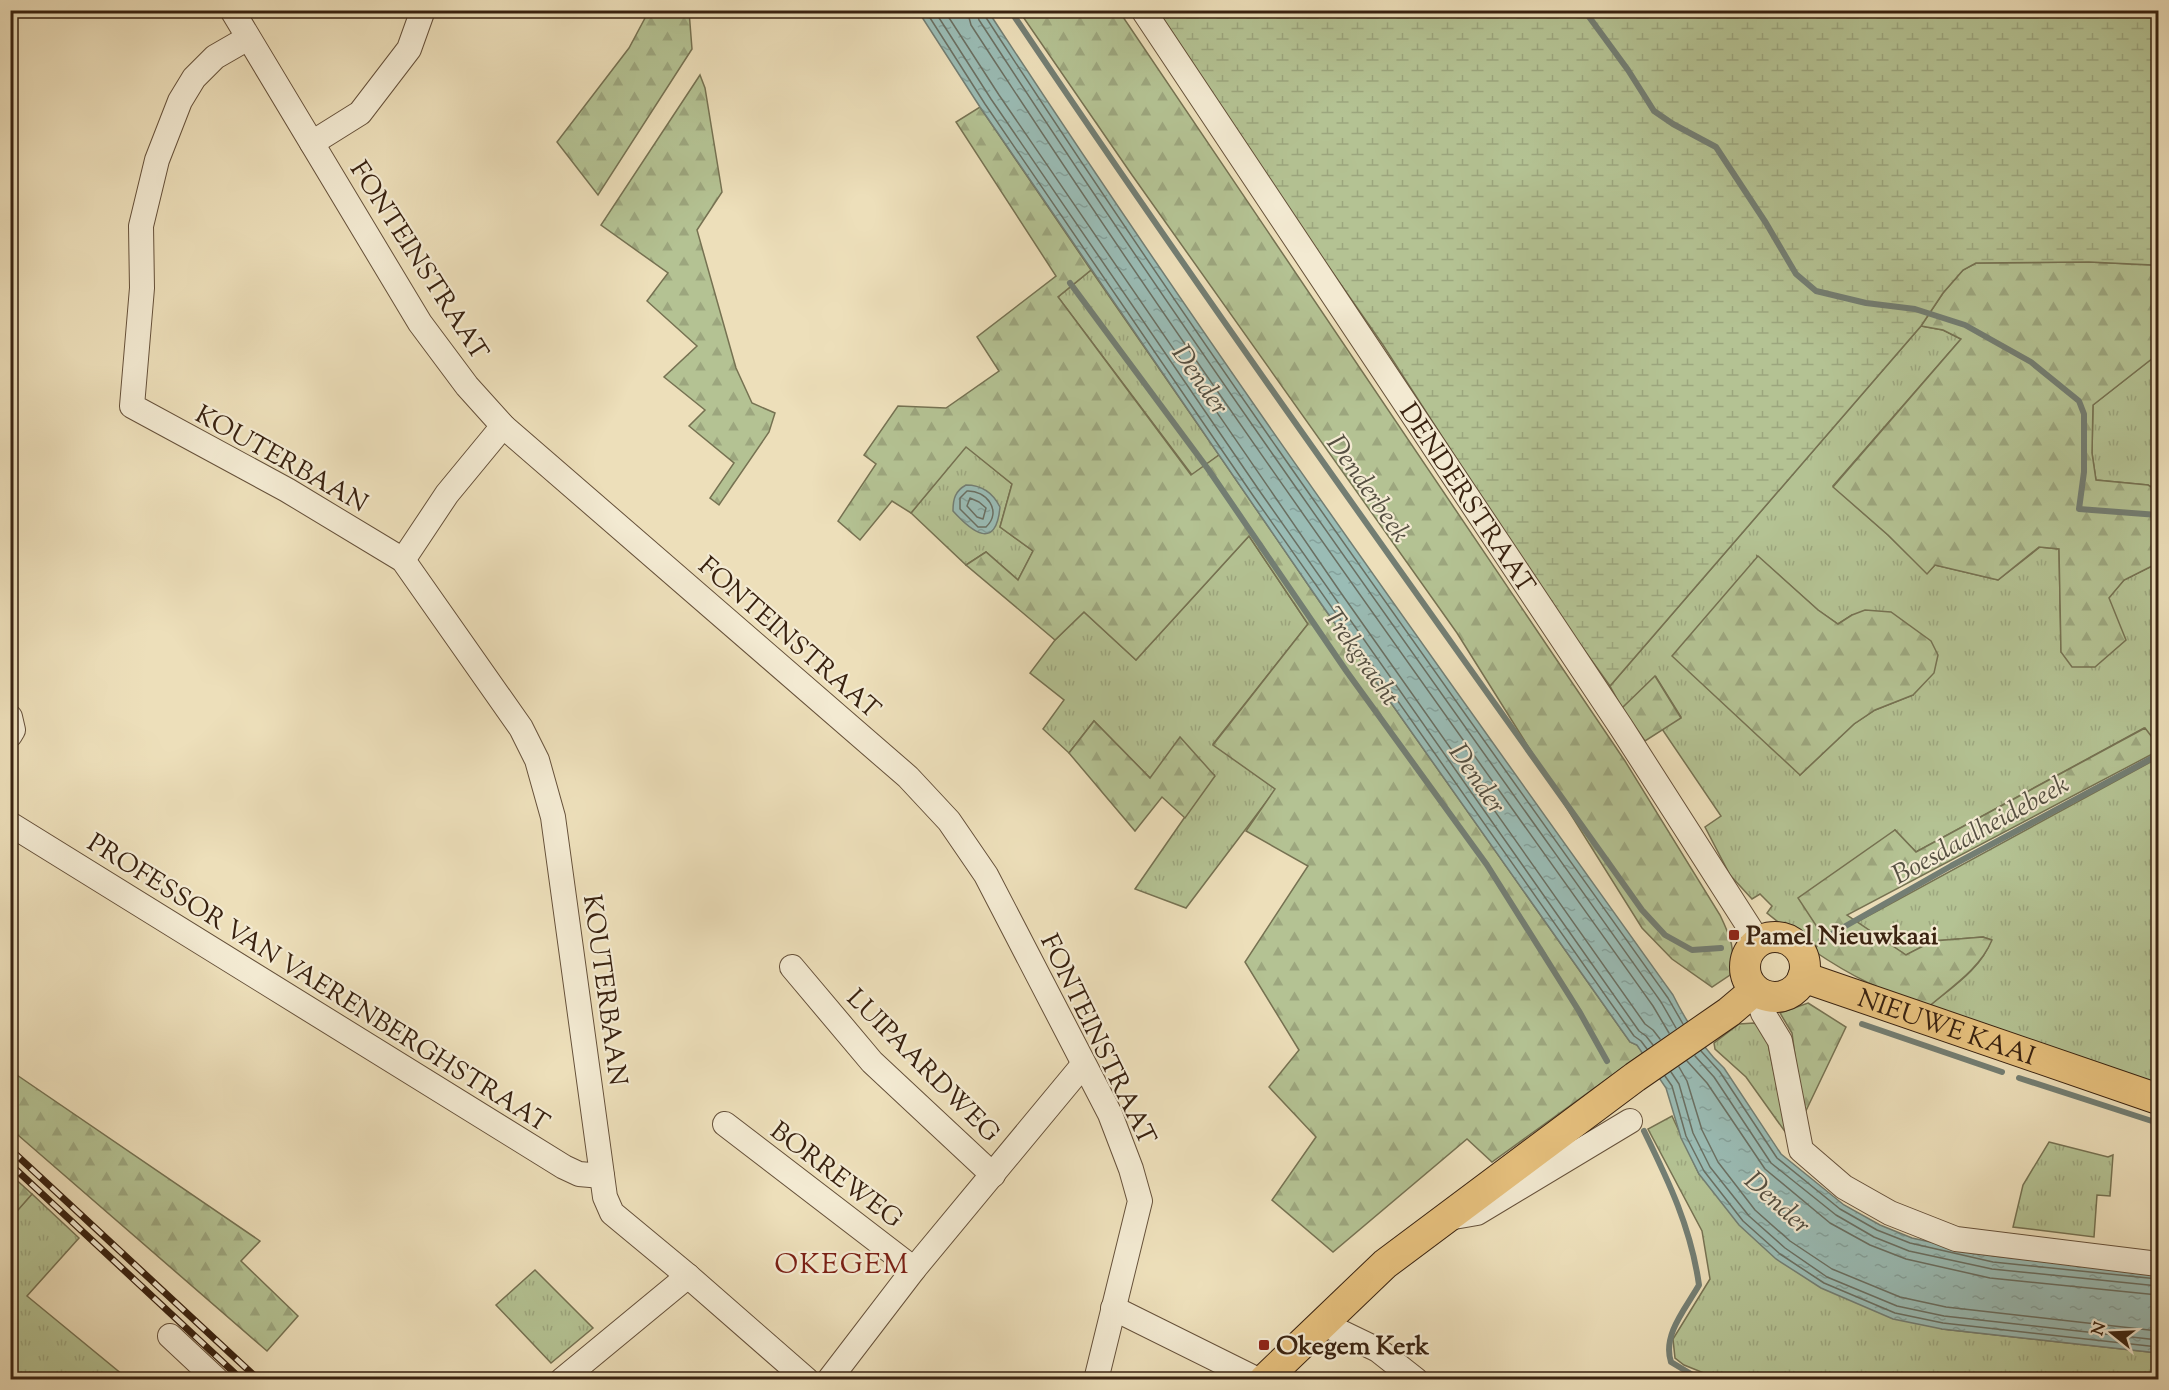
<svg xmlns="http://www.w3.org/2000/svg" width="2169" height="1390" viewBox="0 0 2169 1390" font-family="'Sorts Mill Goudy',serif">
	<defs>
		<pattern id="grass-tufts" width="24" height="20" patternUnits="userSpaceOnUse" patternTransform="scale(1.5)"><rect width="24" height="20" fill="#b4c293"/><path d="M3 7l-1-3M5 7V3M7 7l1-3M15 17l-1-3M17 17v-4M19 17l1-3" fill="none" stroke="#9ca67e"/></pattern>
		<pattern id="forest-firs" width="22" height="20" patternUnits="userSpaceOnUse" patternTransform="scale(1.5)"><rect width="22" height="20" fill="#b4c293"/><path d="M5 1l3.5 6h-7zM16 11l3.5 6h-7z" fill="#9ca67e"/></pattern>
		<pattern id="wetland-marsh" width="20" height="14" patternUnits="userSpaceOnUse" patternTransform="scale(1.5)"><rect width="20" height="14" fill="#b4c293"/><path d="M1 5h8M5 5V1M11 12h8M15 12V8" fill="none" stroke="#9ca67e"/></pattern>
		<pattern id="water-ripples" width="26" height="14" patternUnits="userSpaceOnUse" patternTransform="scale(1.5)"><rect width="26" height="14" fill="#9abcb5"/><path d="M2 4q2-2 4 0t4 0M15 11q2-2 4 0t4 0" fill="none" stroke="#85a19b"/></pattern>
	</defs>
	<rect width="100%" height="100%" fill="#eddfba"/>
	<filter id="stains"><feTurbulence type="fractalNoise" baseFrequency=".00333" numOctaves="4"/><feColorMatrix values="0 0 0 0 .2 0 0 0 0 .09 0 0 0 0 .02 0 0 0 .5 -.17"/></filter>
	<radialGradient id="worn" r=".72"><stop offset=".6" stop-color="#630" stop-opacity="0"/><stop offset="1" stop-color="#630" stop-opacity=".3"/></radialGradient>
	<!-- grass -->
	<g fill="url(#grass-tufts)" stroke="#767252" stroke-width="1.5" fill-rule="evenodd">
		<polygon points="1091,270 1219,455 1192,475 1058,297"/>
		<path d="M1921 326 1943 330 1961 339 1833 486 1888 535 1927 573 1935 565 1998 580 2040 547 2059 549 2061 651 2124 580 2158 563V745L2144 728 1916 852 1895 830 1814 951 1767 913 1772 906 1760 894 1752 899 1730 875 1705 827 1721 816 1662 729 1681 717 1656 677 1622 708 1610 686ZM1757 556 1818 610 1838 624 1852 615 1913 695 1875 710 1854 724 1800 775Z"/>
		<polygon points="2158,354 2158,491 2148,485 2096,480 2092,453 2093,405"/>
		<polygon points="966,446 1012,484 1000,527 1033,551 1018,580 986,552 966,565 911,513"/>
		<polygon points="1249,536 1308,624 1213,744 1276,789 1186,908 1135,889 1214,775 1150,778 1094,721 1069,753 1043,729 1064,700 1030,673 1055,640 1084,612 1136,660"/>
		<path d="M2158 758V1086L1927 1008C1949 989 1982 969 1991 940L1983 937 1933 941 1906 955 1857 922Z"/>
		<polygon points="1754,1023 1765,1029 1783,1116 1791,1140 1746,1077 1715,1049 1714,1043 1739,1024"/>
		<polygon points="1672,1116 1699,1174 1942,1329 2158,1353 2158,1379 1705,1379 1704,1373 1684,1365 1675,1358 1673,1339 1710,1279 1702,1231 1648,1129"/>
		<polygon points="2049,1142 2108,1157 2113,1155 2110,1196 2097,1195 2094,1237 2013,1227 2023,1185"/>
		<polygon points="32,1194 79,1238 27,1296 123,1375 118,1379 11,1379 10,1218"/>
		<polygon points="535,1270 593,1328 551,1363 496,1305"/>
	</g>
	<!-- forest -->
	<g fill="url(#forest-firs)" stroke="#767252" stroke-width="1.5">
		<polygon points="646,11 689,11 692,49 598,195 557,142 629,48 645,18"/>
		<path d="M1019 11H1119L1625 761 1720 915C1731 938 1736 949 1730 975L1712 987 1672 959 1642 928 1457 633 1132 175Z"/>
		<polygon points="700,75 705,88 722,192 697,230 736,368 752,403 775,413 769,432 719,505 710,498 734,463 689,426 705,410 664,377 697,346 647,301 668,273 601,225"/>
		<polygon points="980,107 1091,270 1058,297 1191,475 1219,455 1322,605 1630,1042 1637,1045 1643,1053 1492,1162 1467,1139 1333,1252 1272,1200 1316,1137 1269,1087 1299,1050 1245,962 1308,866 1246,831 1275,789 1213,745 1308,624 1249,536 1136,660 1084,612 1055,640 966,565 986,552 1018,580 1033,551 1000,527 1012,484 966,447 911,513 892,501 860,540 838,521 876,464 864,455 898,406 946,408 999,371 977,337 1056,276 956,122"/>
		<polygon points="2158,257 2158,354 2093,405 2092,453 2096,480 2148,485 2158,491 2158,563 2124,580 2109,598 2126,640 2095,667 2072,667 2061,652 2059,549 2039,547 1998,580 1935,565 1927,574 1888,535 1833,487 1961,339 1943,330 1921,326 1943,293 1963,270 1976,263 2089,262 2152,265"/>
		<polygon points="1758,556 1818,610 1838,624 1852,615 1865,610 1891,612 1931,641 1938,655 1934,673 1913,695 1875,710 1854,724 1800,775 1672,656"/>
		<polygon points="1655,676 1681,718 1645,741 1622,708"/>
		<polygon points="1094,721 1150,778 1180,737 1215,776 1185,818 1162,797 1135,831 1069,753"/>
		<path d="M2145 728 2158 745V751L1847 915 1906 955 1933 941 1983 937 1992 940C1980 969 1950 988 1927 1008 1885 992 1852 977 1814 951L1823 936 1798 898 1895 830 1916 852Z"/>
		<polygon points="1808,1003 1846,1027 1803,1117 1792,1033 1780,1013"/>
		<polygon points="11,1071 260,1241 241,1261 298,1316 267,1351 11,1129"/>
		<polygon points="11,1175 32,1194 11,1218"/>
	</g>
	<!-- wetland -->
	<polygon fill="url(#wetland-marsh)" stroke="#767252" stroke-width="1.5" points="1158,11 2158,11 2158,257 2153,265 2089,262 1976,263 1963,270 1943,293 1921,326 1610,686 1539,587 1383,345 1319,253"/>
	<!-- water -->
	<g fill="url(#water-ripples)" stroke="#737e73" stroke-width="1.5">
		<path d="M918 11H988C1206 345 1441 670 1673 995 1686 1021 1702 1048 1724 1068L1781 1154 1844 1205 1880 1225 1912 1238 1994 1256 2158 1273V1353L1942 1329 1893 1319 1821 1288 1776 1259 1739 1225 1699 1174 1681 1138 1666 1088 1637 1045 1630 1042 1322 605 980 107Z"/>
		<path d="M966 485C981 485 993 493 1000 507 996 551 972 532 953 511 953 499 955 491 966 485Z"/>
	</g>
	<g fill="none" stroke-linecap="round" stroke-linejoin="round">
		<!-- shore -->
		<g stroke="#6a6f62" stroke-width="1.5">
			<polyline points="925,10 985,104 1254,497 1634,1036 1641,1041 1647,1049"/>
			<polyline points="934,10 991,99 1261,493 1639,1031 1646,1036 1653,1045"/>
			<polyline points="944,10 999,95 1341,593 1645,1024 1653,1030 1660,1039"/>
			<path d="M967 10 971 25C1188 359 1422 682 1653 1006L1669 1033"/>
			<path d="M976 10 979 20C1196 354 1430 677 1661 1002L1676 1028"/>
			<path d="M984 10 985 16C1202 350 1436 673 1668 998L1683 1024"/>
			<path d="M967 491C986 490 1003 511 986 527H978L960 509V498Z"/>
			<polygon points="970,498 979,502 986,508 983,519 977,517 967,506"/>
			<polyline points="1701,1051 1720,1072 1777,1158 1840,1209 1877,1230 1910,1243 1993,1262 2158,1279"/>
			<polyline points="1695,1056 1714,1077 1771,1163 1836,1215 1874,1237 1909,1251 1992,1269 2158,1286"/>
			<polyline points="1687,1061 1707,1083 1765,1169 1830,1223 1870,1245 1906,1259 1990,1278 2158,1295"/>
			<polyline points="1679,1067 1687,1081 1702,1130 1718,1162 1755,1210 1790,1241 1832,1269 1900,1297 1946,1307 2158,1331"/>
			<polyline points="1671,1072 1679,1084 1693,1133 1710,1167 1749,1216 1785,1248 1827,1277 1897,1306 1944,1316 2158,1340"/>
			<polyline points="1665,1076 1672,1086 1686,1136 1704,1171 1743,1221 1780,1254 1824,1283 1895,1313 1943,1323 2158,1347"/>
		</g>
		<!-- stream -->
		<g stroke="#737e73" stroke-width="6">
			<path d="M1010 10C1215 315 1430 612 1642 910L1665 935 1692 950 1721 948"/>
			<polyline points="1584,10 1628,70 1654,111 1673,124 1716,147 1766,223 1796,274 1816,291 1866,303 1915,309 1965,325 2031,362 2079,401 2084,414 2084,472 2079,509 2158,515"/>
			<polyline points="1070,283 1208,469 1347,672 1487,865 1579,1011 1607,1061"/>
			<polyline points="1821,940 1951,866 2158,755"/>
			<polyline points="1862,1024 2002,1072"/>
			<polyline points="2019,1078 2158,1123"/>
			<path d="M1644 1131C1669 1182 1691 1228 1699 1285 1686 1308 1662 1335 1671 1362L1701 1380"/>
		</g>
		<defs>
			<g id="minor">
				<polyline points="232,10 420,323 467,386 503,426 908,777 949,821 986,875 1110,1114 1131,1169 1140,1201 1096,1380"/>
				<path id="s1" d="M1143 10 1621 727 1758 941"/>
				<polyline points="248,38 215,57 194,78 180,101 157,160 141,226 142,288 132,406 287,490 403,560 521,728 537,760 553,817 605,1197 612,1213 688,1276 807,1380"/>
				<polyline points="312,143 360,113 409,49 423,10"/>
				<polyline points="403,560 447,494 503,426"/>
				<polyline points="10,717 13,730 10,735"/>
				<polyline points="10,824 564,1167 579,1174 602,1176"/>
				<polyline points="792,967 872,1062 993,1175"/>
				<polyline points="1755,990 1763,1013 1780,1041 1801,1150 1844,1187 1890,1213 1956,1239 2158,1264"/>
				<polyline points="725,1124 914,1269"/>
				<polyline points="1454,1217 1477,1213 1630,1121"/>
				<polyline points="1113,1308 1258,1380"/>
				<polyline points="1322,1323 1378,1350 1416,1380"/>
				<polyline points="170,1336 217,1380"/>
				<polyline points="562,1380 688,1276"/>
				<polyline points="829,1380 914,1269 1083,1065"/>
			</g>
			<g id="major">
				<circle cx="1775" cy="967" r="30"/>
				<path id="s2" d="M1803 977 2158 1099"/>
				<polyline points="1264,1380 1385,1264 1635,1077 1729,1012 1755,990"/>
			</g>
		</defs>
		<!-- minor casing -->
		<use href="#minor" stroke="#66513a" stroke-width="26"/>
		<!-- major casing -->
		<use href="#major" stroke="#392210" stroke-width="32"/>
		<!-- minor -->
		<use href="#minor" stroke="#f3ead2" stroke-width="24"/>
		<!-- major -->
		<use href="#major" stroke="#e6c07d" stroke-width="30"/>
		<defs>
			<g id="rail">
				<polyline points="10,1149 259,1380"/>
				<polyline points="10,1164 242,1380"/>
			</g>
		</defs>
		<!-- rail casing -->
		<use href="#rail" stroke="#392210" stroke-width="7"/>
		<!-- rail -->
		<use href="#rail" stroke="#f3ead2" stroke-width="4.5" stroke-dasharray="14" stroke-linecap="butt"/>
	</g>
	<!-- markers -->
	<g fill="#8f2418" stroke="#f3ead2" stroke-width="2">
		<rect x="1728" y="929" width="12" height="12" rx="3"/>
		<rect x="1258" y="1339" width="12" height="12" rx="3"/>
	</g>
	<g text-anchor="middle" stroke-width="4.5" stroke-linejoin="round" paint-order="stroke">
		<!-- street labels -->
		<g font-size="26" fill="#392210" stroke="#f3ead2">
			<text transform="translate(420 260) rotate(57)" y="9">FONTEINSTRAAT</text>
			<text transform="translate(282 458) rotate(29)" y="9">KOUTERBAAN</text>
			<text dy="9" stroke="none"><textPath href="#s1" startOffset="586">DENDERSTRAAT</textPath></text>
			<text transform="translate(790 637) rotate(41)" y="9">FONTEINSTRAAT</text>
			<text transform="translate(319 982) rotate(32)" y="9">PROFESSOR VAN VAERENBERGHSTRAAT</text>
			<text transform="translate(606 990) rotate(82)" y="9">KOUTERBAAN</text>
			<text dy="9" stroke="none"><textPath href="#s2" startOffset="152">NIEUWE KAAI</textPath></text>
			<text transform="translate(1099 1039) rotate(64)" y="9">FONTEINSTRAAT</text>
			<text transform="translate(924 1065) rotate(45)" y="9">LUIPAARDWEG</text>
			<text transform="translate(837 1174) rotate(37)" y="9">BORREWEG</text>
		</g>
		<!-- poi labels -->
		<g font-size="26" font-weight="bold" fill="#392210" stroke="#f3ead2" text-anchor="start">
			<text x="1746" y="944">Pamel Nieuwkaai</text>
			<text x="1276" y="1354">Okegem Kerk</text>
		</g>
		<!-- water labels -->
		<g font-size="27" font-style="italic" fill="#565042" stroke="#f3ead2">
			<text transform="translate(1201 379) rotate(55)" y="9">Dender</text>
			<text transform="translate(1369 488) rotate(55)" y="9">Denderbeek</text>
			<text transform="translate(1362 656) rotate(55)" y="9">Trekgracht</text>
			<text transform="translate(1478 778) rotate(55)" y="9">Dender</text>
			<text transform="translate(1980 829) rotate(-29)" y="9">Boesdaalheidebeek</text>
			<text transform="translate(1778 1202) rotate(42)" y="9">Dender</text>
		</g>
		<!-- quarter labels -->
		<g font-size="28" letter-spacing="1.5" fill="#7a1f14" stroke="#f3ead2">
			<text x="842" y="1273">OKEGEM</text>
		</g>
	</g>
	<!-- margin -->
	<rect width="2169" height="1390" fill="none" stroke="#eddfba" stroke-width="36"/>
	<rect x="12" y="12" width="2145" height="1366" fill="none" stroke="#392210" stroke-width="3"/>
	<rect x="18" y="18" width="2133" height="1354" fill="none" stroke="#392210" stroke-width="1.5"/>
	<!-- north arrow -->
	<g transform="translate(2112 1333) rotate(288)" stroke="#f3ead2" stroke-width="4.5" paint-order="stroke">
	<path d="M0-4.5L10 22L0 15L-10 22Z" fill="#392210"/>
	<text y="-9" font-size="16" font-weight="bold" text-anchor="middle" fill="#392210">N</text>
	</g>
	<rect width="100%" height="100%" filter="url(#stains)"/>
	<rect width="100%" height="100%" fill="url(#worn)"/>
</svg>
